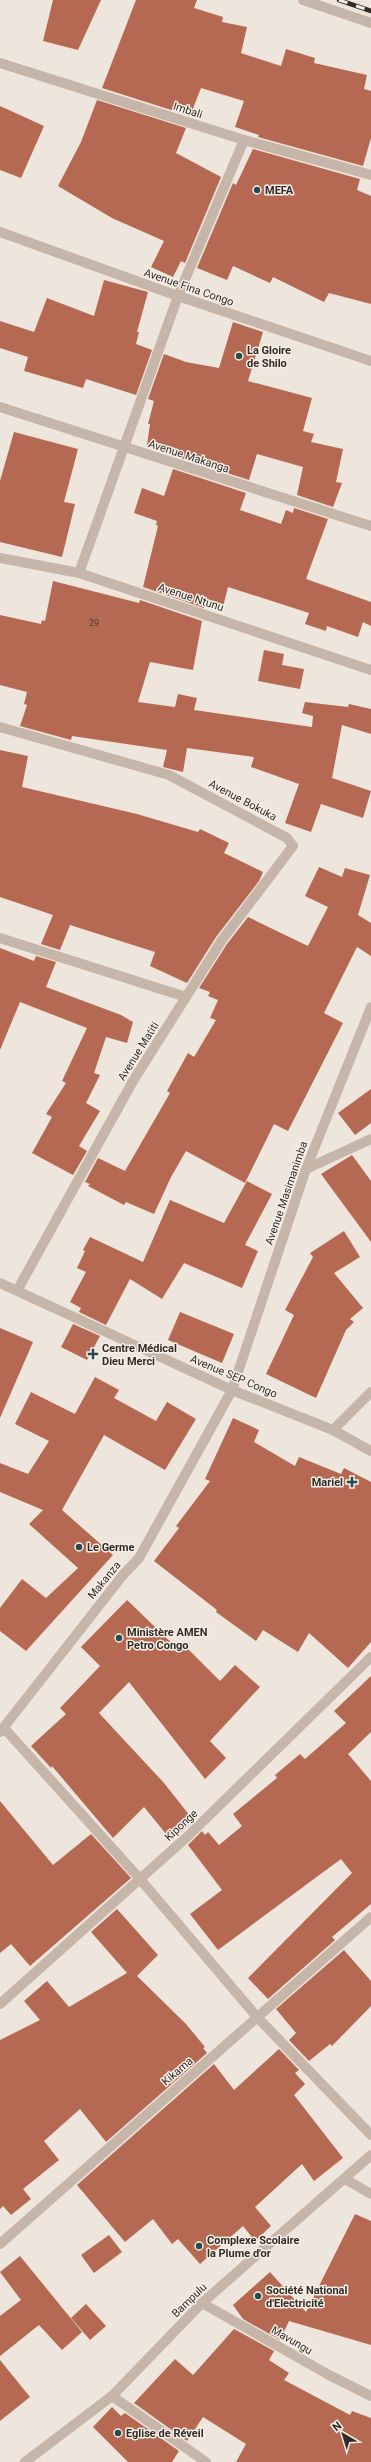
<svg xmlns="http://www.w3.org/2000/svg" width="371" height="2462" viewBox="0 0 371 2462" font-family="Roboto,sans-serif">
	<rect width="100%" height="100%" fill="#eee5dc"/>
	<!-- building -->
	<g fill="#b66952">
		<polygon points="53,0 101,0 78,50 43,41"/>
		<polygon points="136,0 197,0 194,8 223,17 222,22 247,27 241,53 281,66 286,49 315,58 314,63 367,75 364,89 371,91 371,138 363,166 258,137 259,135 235,127 244,101 201,88 190,116 102,88"/>
		<polygon points="97,100 186,128 176,153 221,177 185,263 181,261 173,277 151,267 164,241 112,218 58,186 81,142"/>
		<polygon points="0,106 44,126 21,178 0,170"/>
		<polygon points="253,149 360,179 357,190 371,196 371,304 329,293 324,302 273,277 270,283 233,266 227,280 197,268 233,183 236,185"/>
		<polygon points="104,280 148,292 137,332 139,332 136,344 152,350 136,395 86,379 83,388 24,371 28,357 0,348 0,321 34,332 47,298 94,316"/>
		<polygon points="233,322 263,332 248,381 312,398 303,431 314,434 311,442 343,449 336,482 342,483 333,507 297,495 303,467 257,454 249,480 177,457 179,450 147,445 150,424 148,424 154,401 148,399 164,354 186,362 219,368"/>
		<polygon points="14,432 78,449 64,502 75,504 62,557 0,542 0,481"/>
		<polygon points="173,469 246,493 240,510 281,524 286,510 293,513 294,508 328,519 306,579 371,602 371,626 363,622 358,637 327,626 326,631 305,624 309,613 228,587 223,607 205,602 204,608 143,587 158,526 156,525 157,521 134,513 142,488 164,496"/>
		<polygon points="53,581 139,603 140,600 202,621 193,670 150,662 138,702 175,707 178,694 197,698 194,710 312,727 313,716 302,713 305,702 348,707 349,704 371,709 371,734 342,725 332,778 371,791 363,818 321,804 311,832 285,823 299,784 251,767 254,757 187,748 183,772 163,767 167,750 72,736 71,740 20,726 27,705 24,704 27,692 0,685 0,615 41,624 42,620 45,621"/>
		<polygon points="264,650 284,654 282,665 304,669 300,689 258,681"/>
		<polygon points="0,750 28,756 22,787 137,814 198,832 200,829 229,843 224,853 263,872 259,881 216,937 187,983 150,966 155,952 70,925 60,950 41,944 53,915 0,897"/>
		<polygon points="319,867 342,877 345,868 370,875 358,915 371,923 371,956 357,947 324,1013 343,1023 288,1131 274,1124 245,1183 186,1151 171,1177 154,1214 126,1202 124,1205 88,1186 90,1184 85,1182 98,1158 125,1171 170,1093 167,1091 188,1053 194,1057 216,1020 210,1018 218,1000 208,996 210,992 199,988 227,944 248,917 308,946 328,907 305,896"/>
		<polygon points="0,948 34,961 36,956 56,962 46,987 121,1015 133,1022 127,1043 106,1037 94,1073 100,1075 86,1103 100,1111 79,1146 87,1151 73,1175 32,1153 52,1117 46,1114 66,1083 62,1081 87,1028 20,1002 0,1050"/>
		<polygon points="371,1089 371,1123 355,1135 338,1113"/>
		<polygon points="352,1155 371,1181 371,1242 321,1174"/>
		<polygon points="247,1181 272,1194 245,1245 258,1251 242,1288 184,1263 162,1299 130,1279 106,1325 79,1312 81,1308 70,1302 86,1272 77,1268 85,1251 83,1250 90,1237 143,1262 170,1200 224,1223"/>
		<polygon points="344,1231 360,1257 334,1273 363,1308 350,1319 354,1322 346,1330 316,1398 266,1374 294,1315 285,1310 313,1257 310,1253"/>
		<polygon points="180,1312 234,1334 222,1363 168,1340"/>
		<polygon points="73,1324 100,1336 87,1360 61,1347"/>
		<polygon points="0,1328 33,1342 0,1418"/>
		<polygon points="95,1377 119,1390 114,1398 156,1421 167,1402 196,1419 165,1470 104,1435 62,1510 113,1555 26,1651 0,1631 0,1608 22,1579 46,1598 78,1568 29,1524 43,1510 0,1492 0,1463 28,1474 49,1441 15,1424 31,1392 75,1414"/>
		<polygon points="233,1418 259,1430 254,1442 295,1466 299,1457 341,1474 344,1468 371,1482 371,1642 348,1668 309,1633 298,1652 263,1630 256,1641 216,1612 217,1610 154,1561 179,1528 176,1526 210,1481 205,1479"/>
		<polygon points="127,1600 181,1652 186,1647 220,1681 235,1665 260,1687 210,1741 226,1758 205,1779 129,1682 99,1713 164,1783 194,1821 171,1840 144,1807 113,1838 52,1766 51,1768 31,1746 66,1714 60,1708 100,1666 81,1647"/>
		<polygon points="371,1676 371,1732 348,1754 371,1781 371,1904 332,1937 335,1940 268,1999 248,1978 352,1873 341,1859 218,1950 190,1914 222,1890 188,1845 202,1831 205,1835 208,1832 219,1845 242,1826 233,1814 277,1778 275,1775 300,1754 305,1759 346,1723 334,1711"/>
		<polygon points="0,1801 53,1865 91,1834 131,1878 30,1966 11,1944 0,1953"/>
		<polygon points="117,1909 158,1955 137,1976 186,2024 205,2047 203,2048 207,2053 106,2142 80,2109 44,2141 59,2160 23,2189 31,2199 11,2215 3,2206 0,2209 0,2040 40,2020 24,2001 47,1981 69,2007 127,1973 91,1932"/>
		<polygon points="344,1950 371,1981 371,2006 332,2046 330,2044 309,2061 289,2040 296,2033 276,2009"/>
		<polygon points="279,2049 299,2070 295,2073 305,2084 294,2095 343,2158 314,2181 302,2164 255,2207 271,2226 255,2241 243,2226 200,2264 178,2239 172,2244 153,2219 125,2242 77,2185 214,2064 234,2090"/>
		<polygon points="355,2214 371,2221 371,2345 289,2321 280,2340 243,2319 233,2305 270,2272 306,2312"/>
		<polygon points="109,2235 122,2252 94,2273 81,2255"/>
		<polygon points="20,2256 82,2332 62,2350 39,2325 0,2356 0,2316 21,2300 0,2272"/>
		<polygon points="86,2304 106,2326 90,2340 71,2318"/>
		<polygon points="234,2329 274,2351 269,2360 289,2373 284,2380 350,2415 352,2411 371,2418 371,2462 236,2462 246,2444 203,2417 187,2441 134,2403 175,2359 193,2375"/>
		<polygon points="0,2360 30,2397 0,2421"/>
		<polygon points="112,2407 121,2416 125,2413 179,2451 172,2462 128,2462 93,2427"/>
	</g>
	<g fill="none" stroke-linecap="round" stroke-linejoin="round">
		<!-- minor -->
		<g stroke="#c5b6a9" stroke-width="10">
			<polyline points="303,0 371,23"/>
			<polyline points="0,63 244,140 371,175"/>
			<polyline points="0,232 178,296 371,361"/>
			<polyline points="0,407 371,526"/>
			<polyline points="0,558 79,573 371,670"/>
			<polyline points="79,573 178,296 244,140"/>
			<polyline points="0,727 169,775 287,838 293,846 222,940 133,1081 18,1289"/>
			<polyline points="0,938 186,997"/>
			<polyline points="306,1169 371,1139"/>
			<polyline points="0,1283 232,1390 333,1430 371,1451"/>
			<polyline points="333,1430 371,1392"/>
			<polyline points="4,1728 140,1879 257,2017 371,2135"/>
			<polyline points="0,1732 123,1575 139,1558 232,1390 306,1169 371,1007"/>
			<polyline points="0,2004 188,1836 371,1657"/>
			<polyline points="345,2179 371,2194"/>
			<polyline points="0,2244 371,1917"/>
			<polyline points="202,2303 329,2375 371,2396"/>
			<polyline points="112,2396 206,2462"/>
			<polyline points="25,2462 112,2396 202,2303 371,2155"/>
		</g>
		<defs>
			<polyline id="rail" points="339,0 371,11"/>
		</defs>
		<!-- rail casing -->
		<use href="#rail" stroke="#332b28" stroke-width="4.5"/>
		<!-- rail -->
		<use href="#rail" stroke="#f6efe7" stroke-width="3" stroke-dasharray="9" stroke-linecap="butt"/>
	</g>
	<!-- markers -->
	<g fill="#234c4f" stroke="#f6efe7" stroke-width="1.5">
		<circle cx="257" cy="190" r="4"/>
		<circle cx="239" cy="356" r="4"/>
		<path d="M91 1348h4v4h4v4h-4v4h-4v-4h-4v-4h4z"/>
		<path d="M350 1476h4v4h4v4h-4v4h-4v-4h-4v-4h4z"/>
		<circle cx="79" cy="1547" r="4"/>
		<circle cx="119" cy="1638" r="4"/>
		<circle cx="199" cy="2246" r="4"/>
		<circle cx="258" cy="2296" r="4"/>
		<circle cx="118" cy="2433" r="4"/>
	</g>
	<g text-anchor="middle" stroke-width="3" stroke-linejoin="round" paint-order="stroke">
		<!-- number labels -->
		<g font-size="9" fill="#543a32">
			<text x="94" y="626">29</text>
		</g>
		<!-- street labels -->
		<g font-size="11" fill="#332b28" stroke="#f6efe7">
			<text transform="translate(188 110) rotate(18)" y="4">Imbali</text>
			<text transform="translate(189 287) rotate(19)" y="4">Avenue Fina Congo</text>
			<text transform="translate(189 456) rotate(18)" y="4">Avenue Makanga</text>
			<text transform="translate(191 597) rotate(18)" y="4">Avenue Ntunu</text>
			<text transform="translate(243 800) rotate(28)" y="4">Avenue Bokuka</text>
			<text transform="translate(138 1051) rotate(-58)" y="4">Avenue Matiti</text>
			<text transform="translate(286 1193) rotate(-71)" y="4">Avenue Masimanimba</text>
			<text transform="translate(234 1376) rotate(23)" y="4">Avenue SEP Congo</text>
			<text transform="translate(104 1580) rotate(-51)" y="4">Makanza</text>
			<text transform="translate(181 1825) rotate(-43)" y="4">Kiponge</text>
			<text transform="translate(177 2071) rotate(-41)" y="4">Kikama</text>
			<text transform="translate(189 2300) rotate(-44)" y="4">Bampulu</text>
			<text transform="translate(292 2340) rotate(30)" y="4">Mavungu</text>
		</g>
		<!-- poi labels -->
		<g font-size="11" font-weight="bold" fill="#332b28" stroke="#f6efe7" text-anchor="start">
			<text x="265" y="194">MEFA</text>
			<text x="247" y="354">La Gloire<tspan x="247" dy="13">de Shilo</tspan></text>
			<text x="102" y="1352">Centre Médical<tspan x="102" dy="13">Dieu Merci</tspan></text>
			<text x="343" y="1486" text-anchor="end">Mariel</text>
			<text x="87" y="1551">Le Germe</text>
			<text x="127" y="1636">Ministère AMEN<tspan x="127" dy="13">Petro Congo</tspan></text>
			<text x="207" y="2244">Complexe Scolaire<tspan x="207" dy="13">la Plume d'or</tspan></text>
			<text x="266" y="2294">Société National<tspan x="266" dy="13">d'Electricité</tspan></text>
			<text x="126" y="2437">Eglise de Réveil</text>
		</g>
	</g>
	<!-- north arrow -->
	<g transform="translate(343 2434) rotate(322)" stroke="#f6efe7" stroke-width="3" paint-order="stroke">
	<path d="M0-3L7 15L0 10L-7 15Z" fill="#332b28"/>
	<text y="-6" font-size="11" font-weight="bold" text-anchor="middle" fill="#332b28">N</text>
	</g>
</svg>
